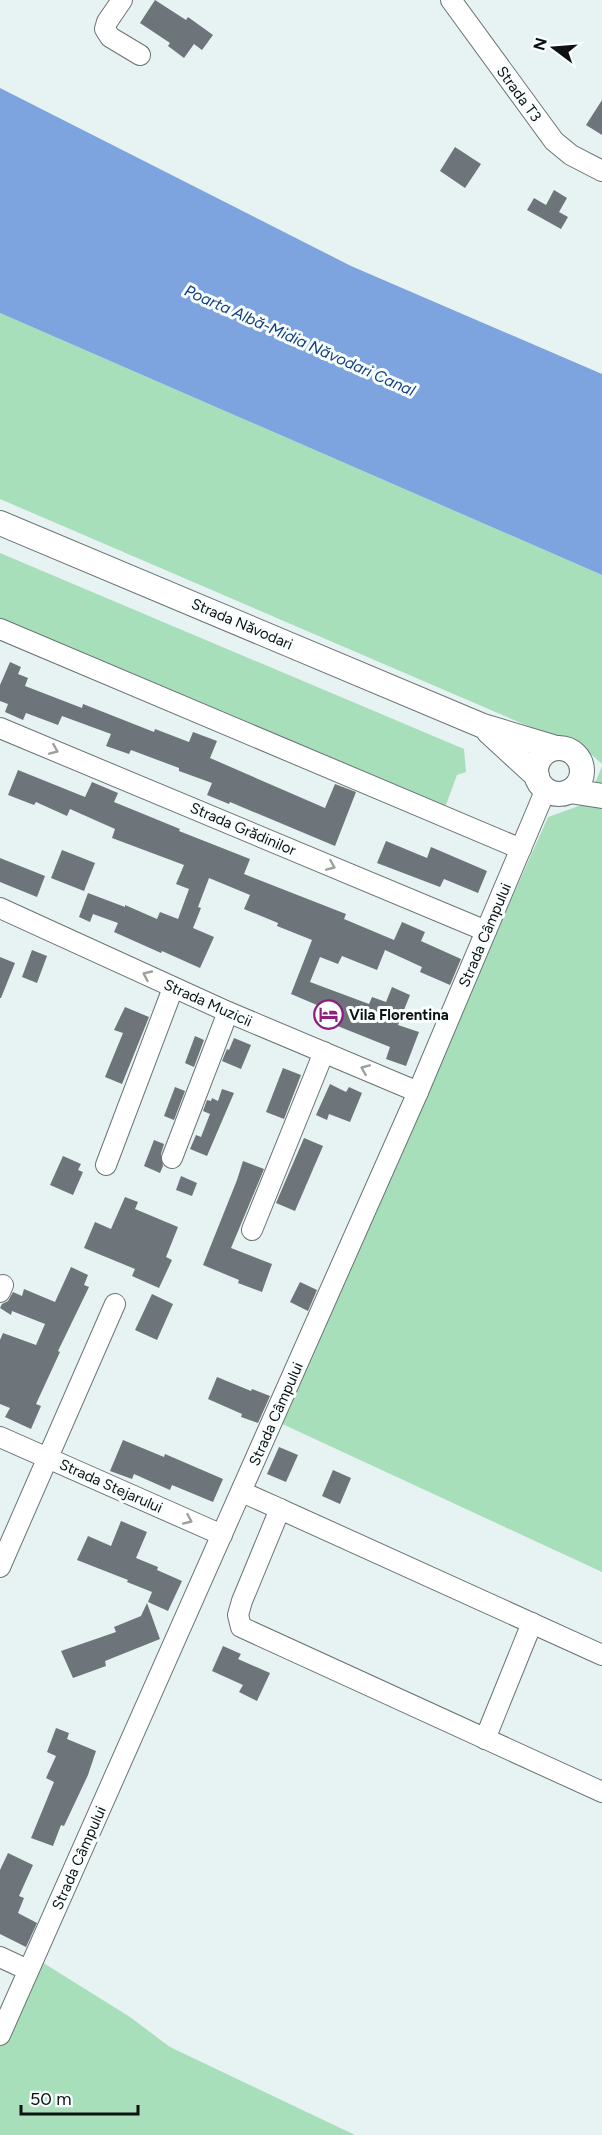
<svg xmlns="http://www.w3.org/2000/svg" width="602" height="2135" viewBox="0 0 602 2135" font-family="Figtree,sans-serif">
	<rect width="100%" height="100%" fill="#e7f2f3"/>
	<!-- green -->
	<g fill="#a8dfbb">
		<polygon points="0,313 602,575 602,764 578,743 542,732 0,499"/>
		<polygon points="0,553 464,749 466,772 457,775 446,805 447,814 0,638"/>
		<polygon points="602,766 602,1572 278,1422 548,817 587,803"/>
		<polygon points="37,1959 130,2017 170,2047 355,2135 0,2135 0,2041"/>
	</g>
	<!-- water -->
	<polygon fill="#7da4de" points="0,88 351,266 602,374 602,575 0,313"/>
	<!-- building -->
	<g fill="#6d757a">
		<polygon points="155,0 186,20 188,17 213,35 202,50 194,44 184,58 168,46 170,43 140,23"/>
		<polygon points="602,100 602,135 586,125"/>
		<polygon points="455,147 481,164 465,188 440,171"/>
		<polygon points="554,190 567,198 559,212 568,217 561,229 527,210 534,198 546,205"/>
		<polygon points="10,662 21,667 18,674 28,678 25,686 82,708 83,704 154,732 155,729 189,742 193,732 217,741 210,758 325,808 335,784 356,792 335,846 230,802 229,804 207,795 212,783 179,771 179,768 131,750 129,754 106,746 111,734 62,716 58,725 26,713 23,720 5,712 8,704 0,701 0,685"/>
		<polygon points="18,770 85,797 92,782 118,793 114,802 180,829 179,831 250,859 244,874 346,914 344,919 394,940 402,922 425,932 421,941 461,959 450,985 420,972 422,967 385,950 377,970 342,956 338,964 320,957 310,982 369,1004 372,997 386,1002 392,987 410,995 398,1025 419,1032 406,1066 386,1059 390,1047 320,1019 324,1008 291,994 312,940 277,926 278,923 244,909 250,895 209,878 198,907 201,908 193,928 214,937 200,968 162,951 161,953 114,932 118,923 93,914 90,922 79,917 88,893 125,907 125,905 157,919 160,912 178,919 189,889 176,884 184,865 112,838 115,829 70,809 67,816 36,802 34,805 8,795"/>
		<polygon points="386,841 427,858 431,847 487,871 478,893 444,879 440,887 377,863"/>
		<polygon points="62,850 95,863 84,891 51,878"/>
		<polygon points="0,858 45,876 37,897 0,882"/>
		<polygon points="32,950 47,956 37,983 22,977"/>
		<polygon points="0,957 15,963 1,998 0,998"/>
		<polygon points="125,1007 149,1017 122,1084 105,1077 123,1033 114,1030"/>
		<polygon points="195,1036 204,1040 194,1067 185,1063"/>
		<polygon points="234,1038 251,1045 241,1069 222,1061 227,1049 229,1050"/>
		<polygon points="283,1068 301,1075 284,1119 266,1112"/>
		<polygon points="330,1084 346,1092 349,1087 362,1093 350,1122 329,1114 327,1120 316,1115"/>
		<polygon points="175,1087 185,1091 174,1120 164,1116"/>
		<polygon points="222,1089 234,1093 207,1156 190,1149 196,1135 201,1137 210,1114 203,1111 207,1100 211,1101 212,1098 218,1101"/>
		<polygon points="304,1138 323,1146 295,1211 276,1203"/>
		<polygon points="154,1140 164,1144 161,1154 163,1166 160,1173 144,1166"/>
		<polygon points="63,1156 81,1164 78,1170 83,1172 73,1195 50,1185"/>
		<polygon points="243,1161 264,1169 231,1248 272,1264 262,1292 238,1283 239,1280 203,1265 237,1180"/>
		<polygon points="181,1176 197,1183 192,1196 176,1190"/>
		<polygon points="125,1197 138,1202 135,1209 178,1227 166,1257 172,1260 159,1288 132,1276 135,1269 84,1248 95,1222 111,1229"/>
		<polygon points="71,1267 88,1275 84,1285 89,1287 58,1351 60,1352 36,1404 41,1406 31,1429 5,1417 10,1408 0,1404 0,1340 3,1333 36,1345 45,1324 12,1311 11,1315 0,1308 2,1304 8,1301 13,1292 22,1296 24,1289 55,1302"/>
		<polygon points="300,1282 317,1290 308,1311 290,1302"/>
		<polygon points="152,1294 173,1304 157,1340 135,1330"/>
		<polygon points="217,1377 251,1391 252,1389 270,1396 258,1423 241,1417 242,1414 208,1399"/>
		<polygon points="123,1440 164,1457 165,1454 223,1479 213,1502 172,1485 170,1490 134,1474 132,1479 110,1471"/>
		<polygon points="279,1447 298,1455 286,1482 267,1474"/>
		<polygon points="333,1470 351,1478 340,1504 322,1496"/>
		<polygon points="121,1521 147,1532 136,1558 158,1567 157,1570 182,1581 168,1611 148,1602 152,1592 127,1582 128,1580 77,1560 88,1536 111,1546"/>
		<polygon points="147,1603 160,1639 105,1661 106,1666 73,1678 61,1651 116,1632 114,1627 141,1616"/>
		<polygon points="223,1646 241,1654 238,1659 270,1673 257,1701 239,1692 243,1685 212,1671"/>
		<polygon points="56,1728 69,1733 67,1739 96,1751 88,1775 64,1826 61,1825 53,1846 31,1838 54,1782 46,1778 56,1756 47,1752"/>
		<polygon points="8,1853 33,1865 19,1896 24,1898 18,1913 37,1923 26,1947 0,1934 0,1870"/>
	</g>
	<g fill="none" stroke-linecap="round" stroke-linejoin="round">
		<defs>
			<g id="minor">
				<polyline points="122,0 107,22 105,29 110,37 140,55"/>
				<polyline points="451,0 554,141 571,155 602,171"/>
				<polyline points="0,629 521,849"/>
				<polyline points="0,728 486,931"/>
				<polyline points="0,908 228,1012 418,1092"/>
				<polyline points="172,1158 228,1012"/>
				<polyline points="106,1165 173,988"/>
				<polyline points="252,1230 324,1052"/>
				<polyline points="0,1292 3,1285"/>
				<polyline points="0,1437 222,1535"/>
				<polyline points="242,1492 280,1509 242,1601 238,1615 241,1627 602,1792"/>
				<polyline points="280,1509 602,1655"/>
				<polyline points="0,1567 115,1304"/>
				<polyline points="485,1739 532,1623"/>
				<polyline points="0,1957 28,1970"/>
				<polyline points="0,2035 418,1092 546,789"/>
			</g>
			<g id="major">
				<polyline points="0,523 483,726 556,748"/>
				<polyline points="489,732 537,776"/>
				<circle cx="559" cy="771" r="23"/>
				<polyline points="570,791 602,796"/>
			</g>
		</defs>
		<!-- minor casing -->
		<use href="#minor" stroke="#6a7475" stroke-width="22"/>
		<!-- major casing -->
		<use href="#major" stroke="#6a7475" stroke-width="26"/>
		<!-- minor -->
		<use href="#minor" stroke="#fff" stroke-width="20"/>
		<!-- major -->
		<use href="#major" stroke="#fff" stroke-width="24"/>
	</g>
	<!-- one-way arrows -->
	<defs><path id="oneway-chevron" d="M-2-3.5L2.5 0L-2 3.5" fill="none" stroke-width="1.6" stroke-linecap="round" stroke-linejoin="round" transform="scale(1.5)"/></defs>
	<g stroke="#9ea0a0">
		<use href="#oneway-chevron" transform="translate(54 750) rotate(23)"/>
		<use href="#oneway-chevron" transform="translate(331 866) rotate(23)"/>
		<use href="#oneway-chevron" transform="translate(147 975) rotate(-155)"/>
		<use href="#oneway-chevron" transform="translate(365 1069) rotate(-157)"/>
		<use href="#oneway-chevron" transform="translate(188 1520) rotate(24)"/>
	</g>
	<!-- icons -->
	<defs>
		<symbol id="hotel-ring" viewBox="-11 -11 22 22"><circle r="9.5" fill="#f9fefe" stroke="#901e7e" stroke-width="1.5"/><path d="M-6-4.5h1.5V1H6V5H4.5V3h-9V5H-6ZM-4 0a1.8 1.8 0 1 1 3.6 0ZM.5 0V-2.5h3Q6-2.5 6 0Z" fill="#901e7e"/></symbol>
	</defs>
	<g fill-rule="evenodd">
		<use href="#hotel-ring" x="312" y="998" width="33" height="33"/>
	</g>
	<g text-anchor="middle" stroke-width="6" stroke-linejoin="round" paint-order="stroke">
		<!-- street labels -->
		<g font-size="15" fill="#0d1111" stroke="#f9fefe">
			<text transform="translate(519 94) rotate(54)" y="5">Strada T3</text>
			<text transform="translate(242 624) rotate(23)" y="5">Strada Năvodari</text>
			<text transform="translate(243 829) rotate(23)" y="5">Strada Grădinilor</text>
			<text transform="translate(485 935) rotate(-67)" y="5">Strada Câmpului</text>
			<text transform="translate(208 1003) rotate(24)" y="5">Strada Muzicii</text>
			<text transform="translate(276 1414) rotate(-66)" y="5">Strada Câmpului</text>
			<text transform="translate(111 1486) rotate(24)" y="5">Strada Stejarului</text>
			<text transform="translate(79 1858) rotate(-66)" y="5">Strada Câmpului</text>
		</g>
		<!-- poi labels -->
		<g font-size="15" font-weight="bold" fill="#0d1111" stroke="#f9fefe" text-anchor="start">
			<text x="349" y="1020">Vila Florentina</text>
		</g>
		<!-- water labels -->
		<g font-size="16" font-style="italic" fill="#0e3e82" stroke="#f9fefe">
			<text transform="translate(300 340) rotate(24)" y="6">Poarta Albă-Midia Năvodari Canal</text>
		</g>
	</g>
	<!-- north arrow -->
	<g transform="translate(554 48) rotate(286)" stroke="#f9fefe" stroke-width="4.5" paint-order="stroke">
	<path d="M0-4.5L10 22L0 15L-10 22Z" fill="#0d1111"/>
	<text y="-9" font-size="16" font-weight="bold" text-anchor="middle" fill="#0d1111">N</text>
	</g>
	<!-- scale -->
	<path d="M21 2105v9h117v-9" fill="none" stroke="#0d1111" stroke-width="3"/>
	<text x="30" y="2105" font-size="18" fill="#0d1111" stroke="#f9fefe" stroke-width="4.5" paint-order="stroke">50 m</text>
</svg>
